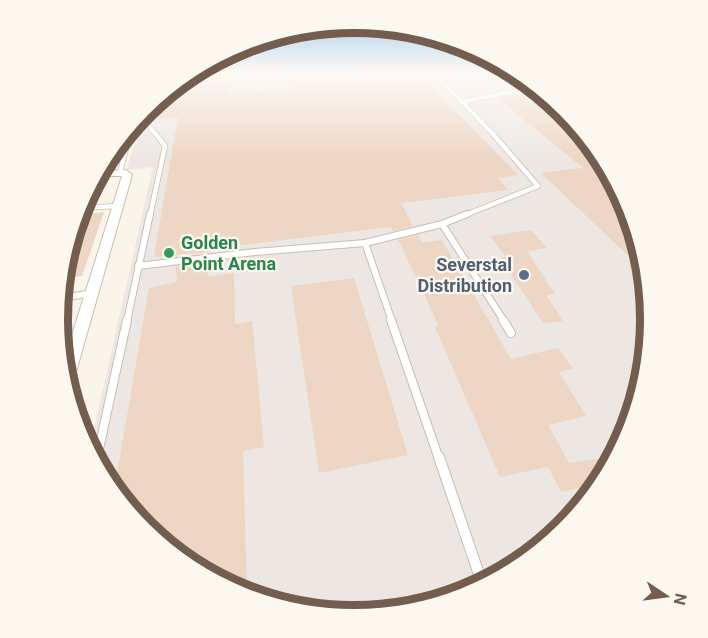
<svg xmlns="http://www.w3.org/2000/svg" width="708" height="638" viewBox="0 0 708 638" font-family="Roboto,sans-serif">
	<rect width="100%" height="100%" fill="#faf4e9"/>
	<!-- industrial -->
	<polygon fill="#ece7e2" points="200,72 499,72 515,77 564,110 628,206 650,319 628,433 563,529 467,593 354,615 240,593 144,528 90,447 153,167 126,170 147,108"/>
	<!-- building -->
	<g fill="#edd6c4">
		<polygon points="200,72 229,72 230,94 290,90 285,72 344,72 350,82 424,79 518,175 498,178 508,190 401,203 413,226 393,231 391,227 208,249 208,252 154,257 178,117 151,120 154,103"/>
		<polygon points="521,96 531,103 552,101 564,110 628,206 640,267 541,173 583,168 499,99"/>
		<polygon points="104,212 82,276 66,278 78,215"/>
		<polygon points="531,230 547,248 527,251 555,294 546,295 563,321 543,323 500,258 506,257 490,236"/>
		<polygon points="418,235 422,243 442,240 511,359 558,348 573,369 559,372 586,416 548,425 569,463 598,459 604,469 592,485 561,492 548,467 500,477 435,327 439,326 398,240"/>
		<polygon points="208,263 208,277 234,273 235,324 252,321 264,447 243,451 247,594 240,593 144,528 115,485 149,288 177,282 176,267"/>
		<polygon points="354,278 408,455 319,473 291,286"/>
	</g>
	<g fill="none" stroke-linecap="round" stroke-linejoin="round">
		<defs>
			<g id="service-far4">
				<path d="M367 72C381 82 413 70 432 76 443 79 483 124 494 135"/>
				<polyline points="461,102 515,91"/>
				<polyline points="151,105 146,122 156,135"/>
				<polyline points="130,135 131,129"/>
			</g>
			<g id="service-far3">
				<polyline points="120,172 130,133"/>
				<polyline points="80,208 117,206"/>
				<polyline points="84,208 91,190"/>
				<polyline points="150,216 165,146 155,133"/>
				<polyline points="463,216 538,186 492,133"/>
			</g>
			<g id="service-far2">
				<polyline points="442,224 504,321"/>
				<polyline points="365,243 392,321"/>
				<polyline points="138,266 255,252 365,243 442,224 467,214"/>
				<polyline points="62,298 93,293"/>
				<polyline points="127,321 150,214"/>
			</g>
			<g id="service-far1">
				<polyline points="391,320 439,459"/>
				<polyline points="503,320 511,333"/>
				<polyline points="62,342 77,339"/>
				<polyline points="97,458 127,320"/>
			</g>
			<g id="service">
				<polyline points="439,457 482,583"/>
				<polyline points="480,577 499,572"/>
			</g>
			<polygon id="minor" points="126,170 132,175 76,372 73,377 69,378 65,357 122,176 100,176 103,171"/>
		</defs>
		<!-- service-far4 casing -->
		<use href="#service-far4" stroke="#ccbdb0" stroke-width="5"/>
		<!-- service-far3 casing -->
		<use href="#service-far3" stroke="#ccbdb0" stroke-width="6"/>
		<!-- service-far2 casing -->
		<use href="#service-far2" stroke="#ccbdb0" stroke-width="8"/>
		<!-- service-far1 casing -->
		<use href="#service-far1" stroke="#ccbdb0" stroke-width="10"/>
		<!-- service casing -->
		<use href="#service" stroke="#ccbdb0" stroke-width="12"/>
		<!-- minor casing -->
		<use href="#minor" stroke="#ccbdb0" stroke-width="2"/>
		<!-- service-far4 -->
		<use href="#service-far4" stroke="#fff" stroke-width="4"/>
		<!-- service-far3 -->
		<use href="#service-far3" stroke="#fff" stroke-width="4.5"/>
		<!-- service-far2 -->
		<use href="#service-far2" stroke="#fff" stroke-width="6"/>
		<!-- service-far1 -->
		<use href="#service-far1" stroke="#fff" stroke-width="8"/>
		<!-- service -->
		<use href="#service" stroke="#fff" stroke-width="10"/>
		<!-- minor -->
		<use href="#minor" fill="#fff" fill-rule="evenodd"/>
		<!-- rail -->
		<polyline stroke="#b8a8c4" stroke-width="2" stroke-dasharray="4.5 3" stroke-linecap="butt" points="499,77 526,84"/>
	</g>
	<!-- sky -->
	<linearGradient id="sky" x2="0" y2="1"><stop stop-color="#98c4e6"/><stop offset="0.45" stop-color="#fdfaf5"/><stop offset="1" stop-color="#fdfaf5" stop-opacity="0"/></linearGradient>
	<rect width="708" height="161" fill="url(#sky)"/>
	<!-- markers -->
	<circle fill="#2e9e5b" stroke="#fdf8ef" stroke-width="2" cx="169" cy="253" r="6"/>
	<circle fill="#5c6f8a" stroke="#fdf8ef" stroke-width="2" cx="524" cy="275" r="6"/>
	<g text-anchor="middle" stroke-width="4.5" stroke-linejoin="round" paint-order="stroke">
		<!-- leisure labels -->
		<g font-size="18" font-weight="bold" fill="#27864d" stroke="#fdf8ef" text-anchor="start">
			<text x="181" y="249">Golden<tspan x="181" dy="21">Point Arena</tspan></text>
		</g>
		<!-- service labels -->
		<g font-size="18" font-weight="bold" fill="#4e5e75" stroke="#fdf8ef" text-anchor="end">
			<text x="512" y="271">Severstal<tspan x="512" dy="21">Distribution</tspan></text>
		</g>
	</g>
	<!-- crop -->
	<path d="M0 0H708V638H0ZM68 319a286 286 0 1 1 572 0a286 286 0 1 1-572 0Z" fill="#fdf8ef" fill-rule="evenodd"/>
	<path fill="none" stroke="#725d4f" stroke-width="8" d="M68 319a286 286 0 1 1 572 0a286 286 0 1 1-572 0Z"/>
	<!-- north arrow -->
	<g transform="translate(666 596) rotate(103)" stroke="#fdf8ef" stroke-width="4.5" paint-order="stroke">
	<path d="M0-4.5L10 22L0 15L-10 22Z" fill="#725d4f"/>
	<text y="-9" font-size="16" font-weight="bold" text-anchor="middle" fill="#725d4f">N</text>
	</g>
</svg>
